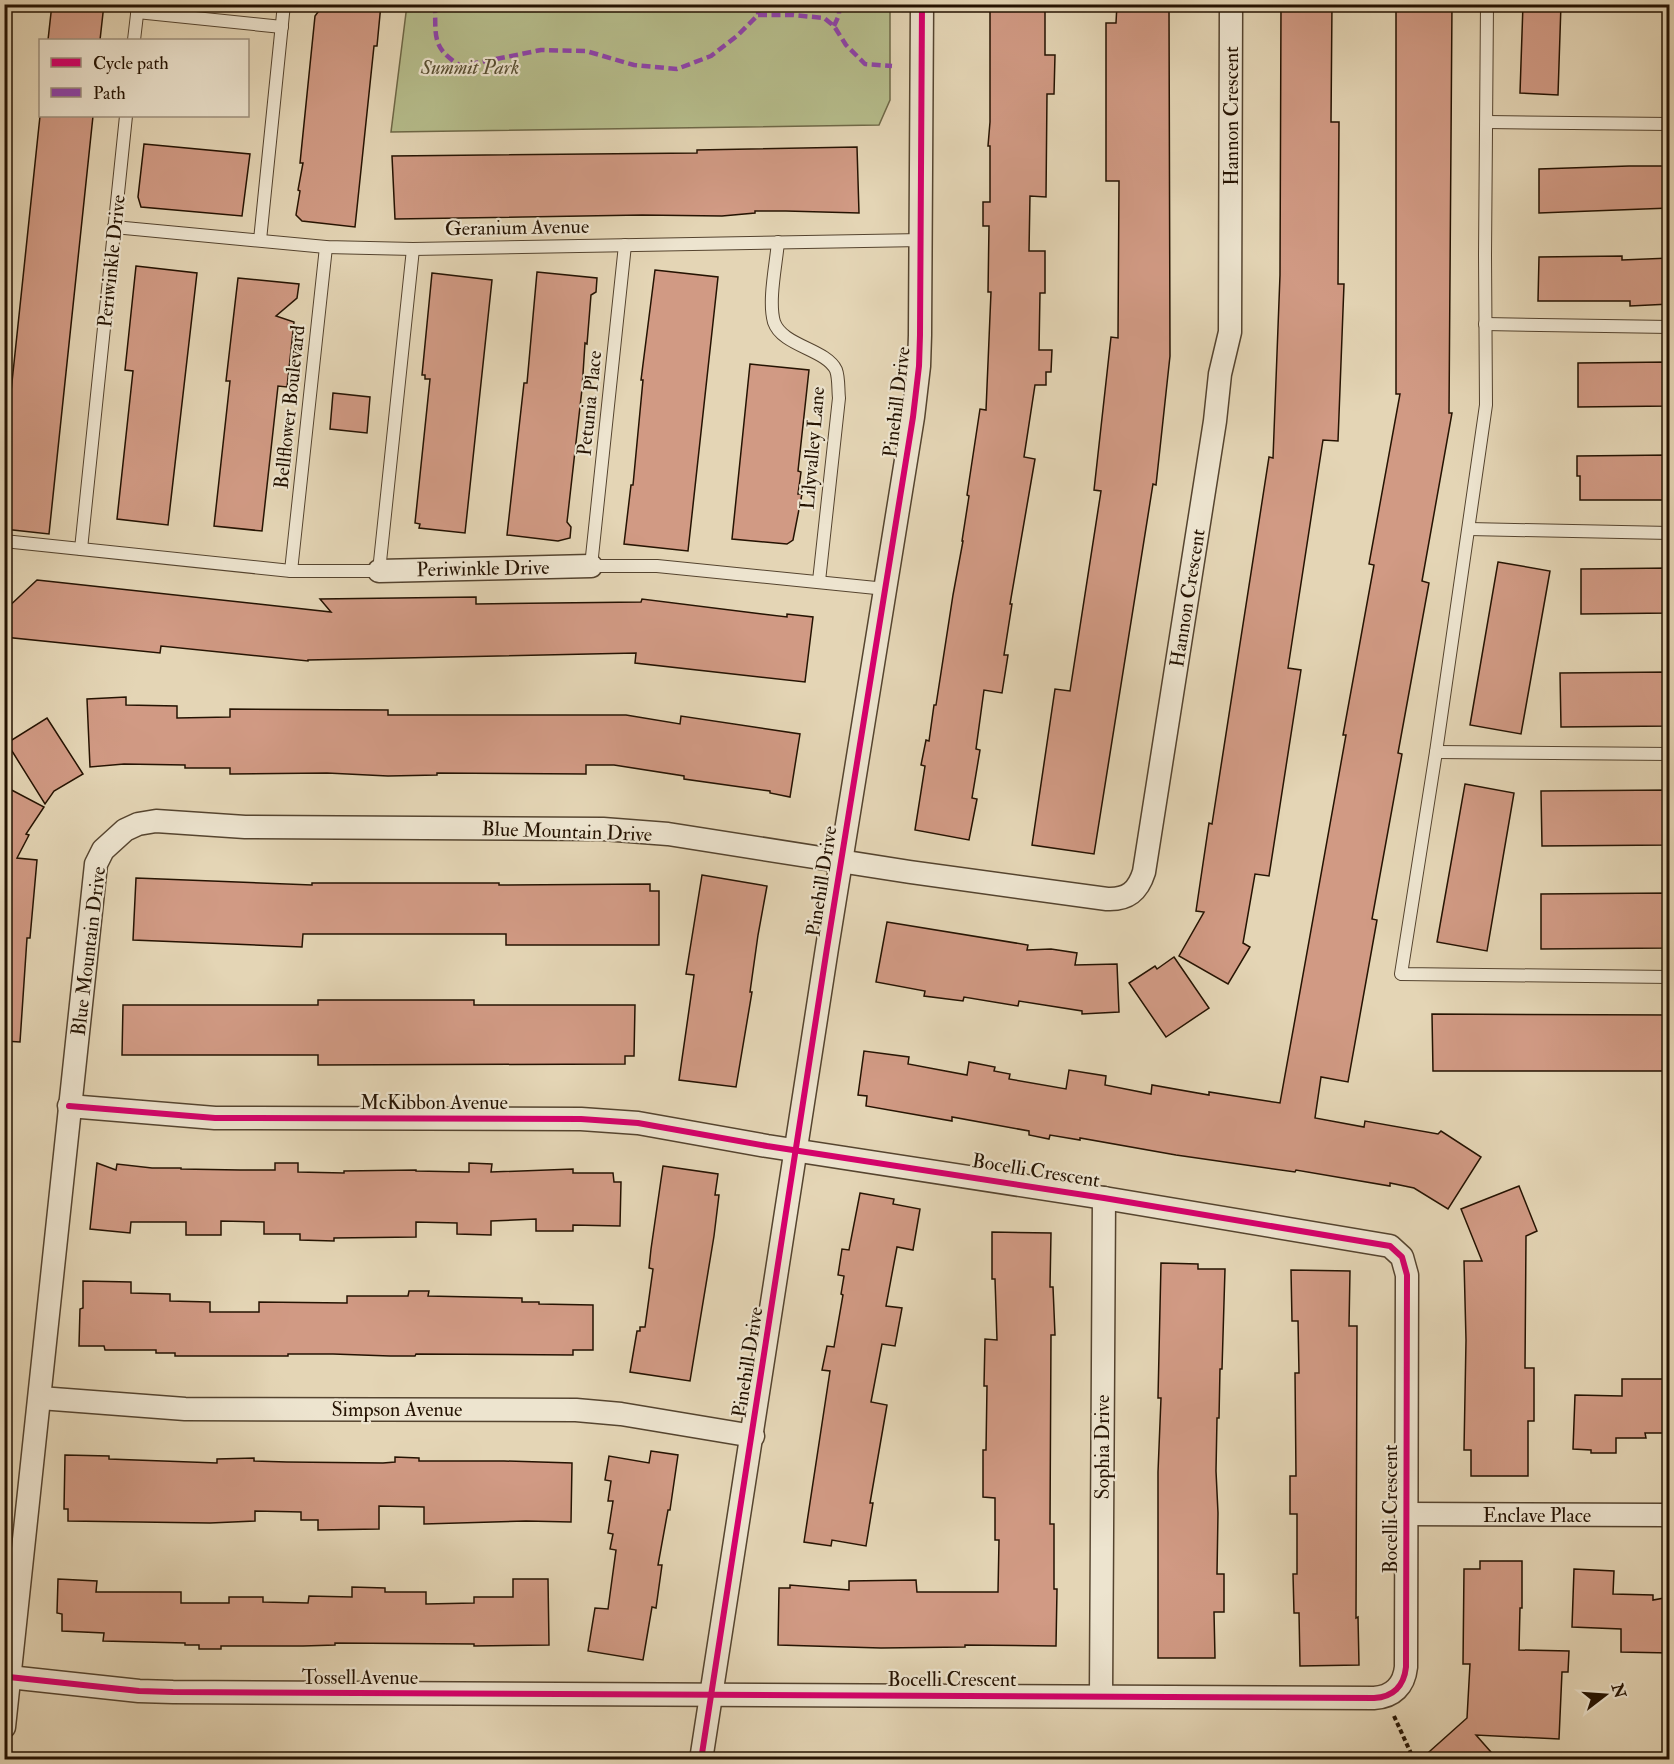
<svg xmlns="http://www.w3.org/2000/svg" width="1674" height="1764" viewBox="0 0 1674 1764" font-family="'IM FELL Double Pica',serif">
	<rect width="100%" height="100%" fill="#e4d5b5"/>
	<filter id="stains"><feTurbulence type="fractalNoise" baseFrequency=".00333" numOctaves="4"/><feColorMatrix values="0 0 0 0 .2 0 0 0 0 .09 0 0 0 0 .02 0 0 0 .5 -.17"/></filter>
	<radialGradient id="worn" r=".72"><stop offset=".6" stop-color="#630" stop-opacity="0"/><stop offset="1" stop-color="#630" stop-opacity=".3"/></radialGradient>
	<!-- green -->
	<polygon fill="#b6bd8c" stroke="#6e6847" stroke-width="1.5" points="407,5 890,5 890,100 879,125 391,132"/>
	<!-- building -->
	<g fill="#d19a84" stroke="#251302" stroke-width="1.5">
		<polygon points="52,4 104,4 100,40 48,40"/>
		<polygon points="324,4 381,4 377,46 374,46 355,227 302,221 296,215 300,191 298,190 303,163 300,163 315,16"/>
		<polygon points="1117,4 1169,4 1170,356 1156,485 1153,484 1094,854 1032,845 1055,689 1070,691 1101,491 1094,490 1111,337 1118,338 1119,181 1106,181 1106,23 1116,23"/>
		<polygon points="1281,4 1332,4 1331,122 1339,122 1338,284 1344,284 1338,441 1323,440 1288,668 1301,670 1269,876 1255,874 1243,943 1250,947 1228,984 1179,956 1204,912 1196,911 1209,823 1212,824 1269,457 1273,458 1280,275"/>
		<polygon points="1396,4 1452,4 1449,413 1452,413 1422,581 1429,583 1398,753 1402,754 1372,919 1377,920 1348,1082 1321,1077 1315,1118 1364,1127 1365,1121 1438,1134 1441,1131 1481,1157 1448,1209 1414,1188 1390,1183 1390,1186 1296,1170 1295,1172 1176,1155 1080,1138 1080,1140 1050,1135 1049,1139 1029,1135 1029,1131 952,1117 952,1121 866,1106 867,1096 858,1095 864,1051 909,1057 908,1064 967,1075 969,1062 995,1067 994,1071 1010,1074 1009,1079 1066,1089 1069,1070 1106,1076 1105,1085 1151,1094 1152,1085 1209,1095 1209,1092 1280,1103 1346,735 1343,735 1374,565 1369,564 1400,394 1396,394"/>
		<polygon points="1523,4 1561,4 1558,95 1520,93"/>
		<polygon points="990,8 1045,8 1045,55 1055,55 1054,94 1047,94 1046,197 1030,196 1029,251 1045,251 1045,293 1040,293 1039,350 1052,350 1051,372 1046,372 1046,385 1035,385 1024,457 1035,459 1010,604 1012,604 1004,655 1008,655 1002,693 984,690 976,749 980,750 972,798 977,799 969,840 915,830 925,766 921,765 926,740 929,741 934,705 936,705 953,595 963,541 962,541 969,496 967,495 980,409 986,410 991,292 988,292 989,226 983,226 983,202 990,202 990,146 988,146 990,122"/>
		<polygon points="40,116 93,116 49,534 4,529 4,458"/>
		<polygon points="144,144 250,154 242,216 141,207 138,197"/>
		<polygon points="857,147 859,213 786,211 755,211 755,213 722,216 642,215 395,219 392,156 697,153 697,150"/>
		<polygon points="1629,166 1670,166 1670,208 1539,213 1539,169"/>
		<polygon points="1622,256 1622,260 1670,258 1670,304 1630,306 1630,301 1538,301 1539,257"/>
		<polygon points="136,266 197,273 168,525 117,519 133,371 125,370"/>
		<polygon points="655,270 718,277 688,551 624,544 631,485 633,485 643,380 641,380"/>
		<polygon points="537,272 597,278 596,292 591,295 587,344 585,343 582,389 567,522 571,527 570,538 558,541 507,535 524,383 527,383"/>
		<polygon points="432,273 492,280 465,533 419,528 420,524 415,523 430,379 425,379 425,375 422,375"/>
		<polygon points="238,278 299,284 297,298 276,316 294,322 287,387 278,386 262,531 214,526 230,381 226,381"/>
		<polygon points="1670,362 1670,406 1578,407 1578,363"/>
		<polygon points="750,364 809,370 798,471 801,472 798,494 802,494 793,540 787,544 732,539"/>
		<polygon points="333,393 370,397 367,433 330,429"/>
		<polygon points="1670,455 1670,500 1580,500 1580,476 1577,476 1577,456"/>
		<polygon points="1498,562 1550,571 1521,734 1470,725"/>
		<polygon points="1670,568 1670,613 1581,614 1581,569"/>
		<polygon points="37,580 331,612 320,599 476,597 476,604 641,602 642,599 787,617 787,614 813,617 805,682 635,663 636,653 308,660 308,661 161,646 160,653 4,637 4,611"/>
		<polygon points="1670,672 1670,726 1561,727 1560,673"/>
		<polygon points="126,697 126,705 177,706 177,718 230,717 230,709 388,710 388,715 626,715 680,724 681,716 800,734 790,797 770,793 770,791 684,779 684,776 614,765 586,765 586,774 437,773 437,775 388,776 327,773 230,774 230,768 185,768 185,765 124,764 90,767 87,699"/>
		<polygon points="47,718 83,774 54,791 45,804 7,743"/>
		<polygon points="1465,784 1514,793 1487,951 1437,942"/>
		<polygon points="4,786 44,807 26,834 29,835 17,858 37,860 30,938 27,938 20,1042 4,1041"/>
		<polygon points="1670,790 1670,845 1542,846 1541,791"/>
		<polygon points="702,875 767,886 758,935 750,992 752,992 736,1087 679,1080 694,975 686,974"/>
		<polygon points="136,878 312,885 312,883 499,883 499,885 650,884 650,891 659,891 659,945 506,945 506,934 303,934 302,947 133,940"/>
		<polygon points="1670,893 1670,948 1541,949 1541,894"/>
		<polygon points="887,922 1028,945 1027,950 1051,949 1077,953 1075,965 1117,964 1119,1012 1082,1014 1082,1011 1019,1001 1018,1006 964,997 963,1001 924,996 925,991 876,982"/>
		<polygon points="1174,957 1209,1008 1166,1037 1129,983 1155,966 1157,969"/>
		<polygon points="318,1000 474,1000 474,1005 635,1005 634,1056 625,1056 625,1064 318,1065 318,1055 122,1055 123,1005 318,1005"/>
		<polygon points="1432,1014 1670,1015 1670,1071 1433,1071"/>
		<polygon points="97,1163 116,1170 117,1164 152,1168 181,1168 181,1169 240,1170 275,1170 275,1163 298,1163 298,1172 344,1173 344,1171 416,1170 416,1171 469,1172 469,1163 492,1164 491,1172 573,1169 573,1173 613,1173 614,1182 621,1182 620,1226 573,1225 573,1231 536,1231 536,1219 491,1221 491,1235 457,1234 457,1223 416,1222 416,1237 334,1238 334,1241 300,1240 300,1234 264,1234 264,1222 221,1221 221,1235 186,1235 186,1222 131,1222 130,1233 90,1229"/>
		<polygon points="663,1166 718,1174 715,1195 719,1195 714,1236 690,1381 630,1372 637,1331 640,1331 640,1327 645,1327 653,1269 649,1268 651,1249"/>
		<polygon points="1519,1186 1537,1231 1526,1236 1525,1368 1534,1368 1534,1421 1528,1421 1528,1476 1471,1476 1471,1450 1464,1450 1466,1340 1464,1261 1482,1261 1461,1209"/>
		<polygon points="860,1193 894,1199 893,1204 920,1209 913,1250 897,1247 886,1306 902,1308 895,1346 882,1344 871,1402 887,1405 870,1503 873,1503 866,1546 832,1540 831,1546 804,1542 830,1371 822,1370 827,1346 834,1347 843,1295 841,1294 844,1276 838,1275 842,1249 849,1250"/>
		<polygon points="992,1232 1051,1233 1050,1287 1053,1287 1055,1335 1051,1335 1050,1524 1054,1524 1054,1589 1057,1589 1056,1646 965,1645 965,1647 881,1648 778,1645 779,1588 790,1588 790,1585 849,1590 849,1581 916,1580 917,1592 998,1592 999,1540 995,1540 995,1498 983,1497 983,1450 986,1450 987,1386 984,1386 985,1339 997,1340 995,1279 992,1279"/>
		<polygon points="1161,1263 1198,1264 1198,1269 1225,1269 1222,1369 1220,1369 1219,1418 1217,1418 1216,1471 1218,1513 1217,1574 1224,1574 1224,1612 1214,1612 1215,1658 1158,1658 1158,1472 1161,1398 1158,1398"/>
		<polygon points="1291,1270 1350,1271 1349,1326 1357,1326 1356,1618 1358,1617 1359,1665 1300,1666 1299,1613 1294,1613 1293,1574 1297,1574 1297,1514 1290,1514 1290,1476 1296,1476 1295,1373 1299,1373 1298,1321 1292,1321"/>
		<polygon points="83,1281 131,1282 131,1293 170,1294 170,1301 210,1302 210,1312 259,1312 259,1302 347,1303 347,1296 408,1296 409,1291 429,1291 428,1296 522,1298 522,1302 539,1302 539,1304 593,1305 593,1350 573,1350 573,1355 416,1354 415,1356 390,1356 333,1354 288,1354 288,1356 175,1356 175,1353 156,1353 156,1350 105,1350 104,1346 79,1346 80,1309 83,1308"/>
		<polygon points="1622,1379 1665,1379 1665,1433 1645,1433 1646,1438 1616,1438 1616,1453 1591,1453 1591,1450 1573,1449 1575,1395 1622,1396"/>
		<polygon points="651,1451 678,1455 670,1510 668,1510 658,1565 662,1565 656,1608 652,1607 643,1660 588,1651 595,1608 608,1609 616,1550 610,1549 613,1534 608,1533 613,1501 608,1501 611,1481 605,1480 609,1456 649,1463"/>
		<polygon points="65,1455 109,1456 109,1459 217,1463 217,1459 254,1458 254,1461 287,1462 383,1463 395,1462 395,1457 419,1458 419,1461 504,1461 572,1463 571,1522 526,1521 424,1524 424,1507 379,1506 379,1529 318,1530 318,1520 301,1520 301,1512 255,1511 255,1521 210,1523 68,1521 68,1509 64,1509"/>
		<polygon points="1480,1561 1522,1561 1522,1608 1520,1608 1519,1650 1569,1651 1568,1672 1562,1672 1559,1739 1476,1735 1498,1760 1420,1760 1467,1718 1470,1664 1463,1664 1464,1569 1480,1569"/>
		<polygon points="1574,1569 1614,1571 1613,1594 1653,1595 1653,1600 1670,1597 1670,1653 1621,1652 1621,1629 1572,1627"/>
		<polygon points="58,1579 97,1581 96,1592 181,1592 181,1603 229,1603 229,1597 263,1597 263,1602 308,1603 309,1596 352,1597 352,1587 385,1588 385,1592 426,1592 426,1604 474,1603 474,1597 513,1597 513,1579 548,1579 549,1645 474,1646 474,1644 335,1643 335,1645 303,1646 221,1646 221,1649 199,1649 199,1645 185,1645 185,1643 103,1641 104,1633 62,1631 62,1614 57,1613"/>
	</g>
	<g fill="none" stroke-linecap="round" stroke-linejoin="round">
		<defs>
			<g id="lane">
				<polyline points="1487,4 1485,255 1486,405 1436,752 1401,974 1670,977"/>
				<polyline points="137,12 282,27"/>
				<polyline points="134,40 138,6"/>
				<polyline points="1487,122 1670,124"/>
				<polyline points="114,227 326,247 413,249 922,240"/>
				<polyline points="260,240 284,4"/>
				<path d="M778 242C776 265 768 301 774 322 782 346 826 349 836 370 839 378 838 390 839 398L819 581"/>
				<polyline points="625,245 591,566 657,566 886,589"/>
				<polyline points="1485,324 1670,327"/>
				<polyline points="1469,529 1670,533"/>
				<polyline points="4,541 291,571 379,571 413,249"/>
				<polyline points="81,549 126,116"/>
				<polyline points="291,571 326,247"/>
				<polyline points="1436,752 1670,754"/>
			</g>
			<g id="street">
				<polyline points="379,571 591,566"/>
				<polyline points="40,1398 185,1409 576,1410 621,1414 753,1436"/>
				<polyline points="1406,1514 1667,1515"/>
				<path d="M9 1677 139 1691 173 1692 1374 1698C1393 1697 1404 1686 1406 1667L1407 1275 1402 1257 1390 1246 1104 1198 767 1146 638 1123 581 1119 215 1118 69 1106"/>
				<polyline points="1101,1696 1104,1198"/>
				<path d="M4 1727 96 864 103 850 125 830 138 824 156 821 245 827 603 829 668 834 910 872 1107 899C1128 900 1138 891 1144 872L1215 421 1220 374 1230 332 1231 4"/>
				<polyline points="701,1760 827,948 913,417 919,366 920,335 922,4"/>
			</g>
		</defs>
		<!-- lane casing -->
		<use href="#lane" stroke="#55442f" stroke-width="14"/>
		<!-- street casing -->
		<use href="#street" stroke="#55442f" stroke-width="25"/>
		<!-- path -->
		<polyline stroke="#251302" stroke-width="4" stroke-dasharray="4.5 3" stroke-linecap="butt" points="1394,1716 1414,1760"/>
		<!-- lane -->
		<use href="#lane" stroke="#ede4cf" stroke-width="12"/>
		<!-- street -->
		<use href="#street" stroke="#ede4cf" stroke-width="22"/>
		<!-- quiet -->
		<g stroke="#8e44ad" stroke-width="4.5" stroke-dasharray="9 4.5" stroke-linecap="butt">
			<path d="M435 4C436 36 431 48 461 66L541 50 586 51 634 65 677 69 711 56 737 36 758 15 759 4"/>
			<polyline points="758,15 793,15 824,18 834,26 846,45 865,64 892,66"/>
			<polyline points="834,26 839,15 839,4"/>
		</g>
		<defs>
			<g id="cycleway">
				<path d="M9 1677 139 1691 173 1692 1374 1698C1393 1697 1404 1686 1406 1667L1407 1275 1402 1257 1390 1246 1104 1198 767 1146 638 1123 581 1119 215 1118 69 1106"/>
				<polyline points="701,1760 827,948 913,417 919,366 920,335 922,4"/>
			</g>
		</defs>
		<!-- cycleway casing -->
		<use href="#cycleway" stroke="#ede4cf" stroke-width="10"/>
		<!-- cycleway -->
		<use href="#cycleway" stroke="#d6006c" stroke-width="6"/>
	</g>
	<g text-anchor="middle" stroke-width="4.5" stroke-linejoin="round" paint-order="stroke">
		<!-- park labels -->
		<g font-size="20" font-style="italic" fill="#584e32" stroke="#ede4cf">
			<text x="470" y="74">Summit Park</text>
		</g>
		<!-- street labels -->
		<g font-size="20" fill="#251302" stroke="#ede4cf">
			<text transform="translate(1231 116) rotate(-90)" y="7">Hannon Crescent</text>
			<text transform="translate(517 227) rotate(-1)" y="7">Geranium Avenue</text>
			<text transform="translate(111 261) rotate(-84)" y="7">Periwinkle Drive</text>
			<text transform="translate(896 402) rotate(-83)" y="7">Pinehill Drive</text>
			<text transform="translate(589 403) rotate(-84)" y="7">Petunia Place</text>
			<text transform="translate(289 407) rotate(-84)" y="7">Bellflower Boulevard</text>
			<text transform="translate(812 448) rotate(-85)" y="7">Lilyvalley Lane</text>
			<text transform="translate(483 568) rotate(-1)" y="7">Periwinkle Drive</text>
			<text transform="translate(1187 598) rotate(-81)" y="7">Hannon Crescent</text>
			<text transform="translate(567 831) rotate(2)" y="7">Blue Mountain Drive</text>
			<text transform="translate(821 881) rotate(-81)" y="7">Pinehill Drive</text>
			<text transform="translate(88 951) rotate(-83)" y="7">Blue Mountain Drive</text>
			<text x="434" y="1109">McKibbon Avenue</text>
			<text transform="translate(1036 1170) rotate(9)" y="7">Bocelli Crescent</text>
			<text transform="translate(747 1362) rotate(-81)" y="7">Pinehill Drive</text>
			<text x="397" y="1416">Simpson Avenue</text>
			<text transform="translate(1102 1447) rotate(-90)" y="7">Sophia Drive</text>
			<text transform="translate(1390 1509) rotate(-90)" y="7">Bocelli Crescent</text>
			<text x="1537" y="1522">Enclave Place</text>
			<text x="360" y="1684">Tossell Avenue</text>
			<text x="952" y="1686">Bocelli Crescent</text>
		</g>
	</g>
	<!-- margin -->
	<rect width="1674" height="1764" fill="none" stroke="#e4d5b5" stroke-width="24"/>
	<rect x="6" y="6" width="1662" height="1752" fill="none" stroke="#251302" stroke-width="3"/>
	<rect x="12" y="12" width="1650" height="1740" fill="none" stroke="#251302" stroke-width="1.5"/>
	<!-- legend -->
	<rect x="39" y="39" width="210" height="78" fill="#ede4cf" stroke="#9d907d" stroke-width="1.5"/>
	<rect x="51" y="58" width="30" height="9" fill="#d6006c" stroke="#9d907d" stroke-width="1.5"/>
	<text x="93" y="69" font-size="18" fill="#251302">Cycle path</text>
	<rect x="51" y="88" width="30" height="9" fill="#8e44ad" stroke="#9d907d" stroke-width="1.5"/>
	<text x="93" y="99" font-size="18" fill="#251302">Path</text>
	<!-- north arrow -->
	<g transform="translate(1605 1695) rotate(73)" stroke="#ede4cf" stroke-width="4.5" paint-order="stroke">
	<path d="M0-4.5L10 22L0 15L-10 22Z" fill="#251302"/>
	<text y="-9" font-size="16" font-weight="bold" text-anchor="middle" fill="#251302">N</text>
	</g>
	<rect width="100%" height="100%" filter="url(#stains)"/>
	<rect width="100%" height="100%" fill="url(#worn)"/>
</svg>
